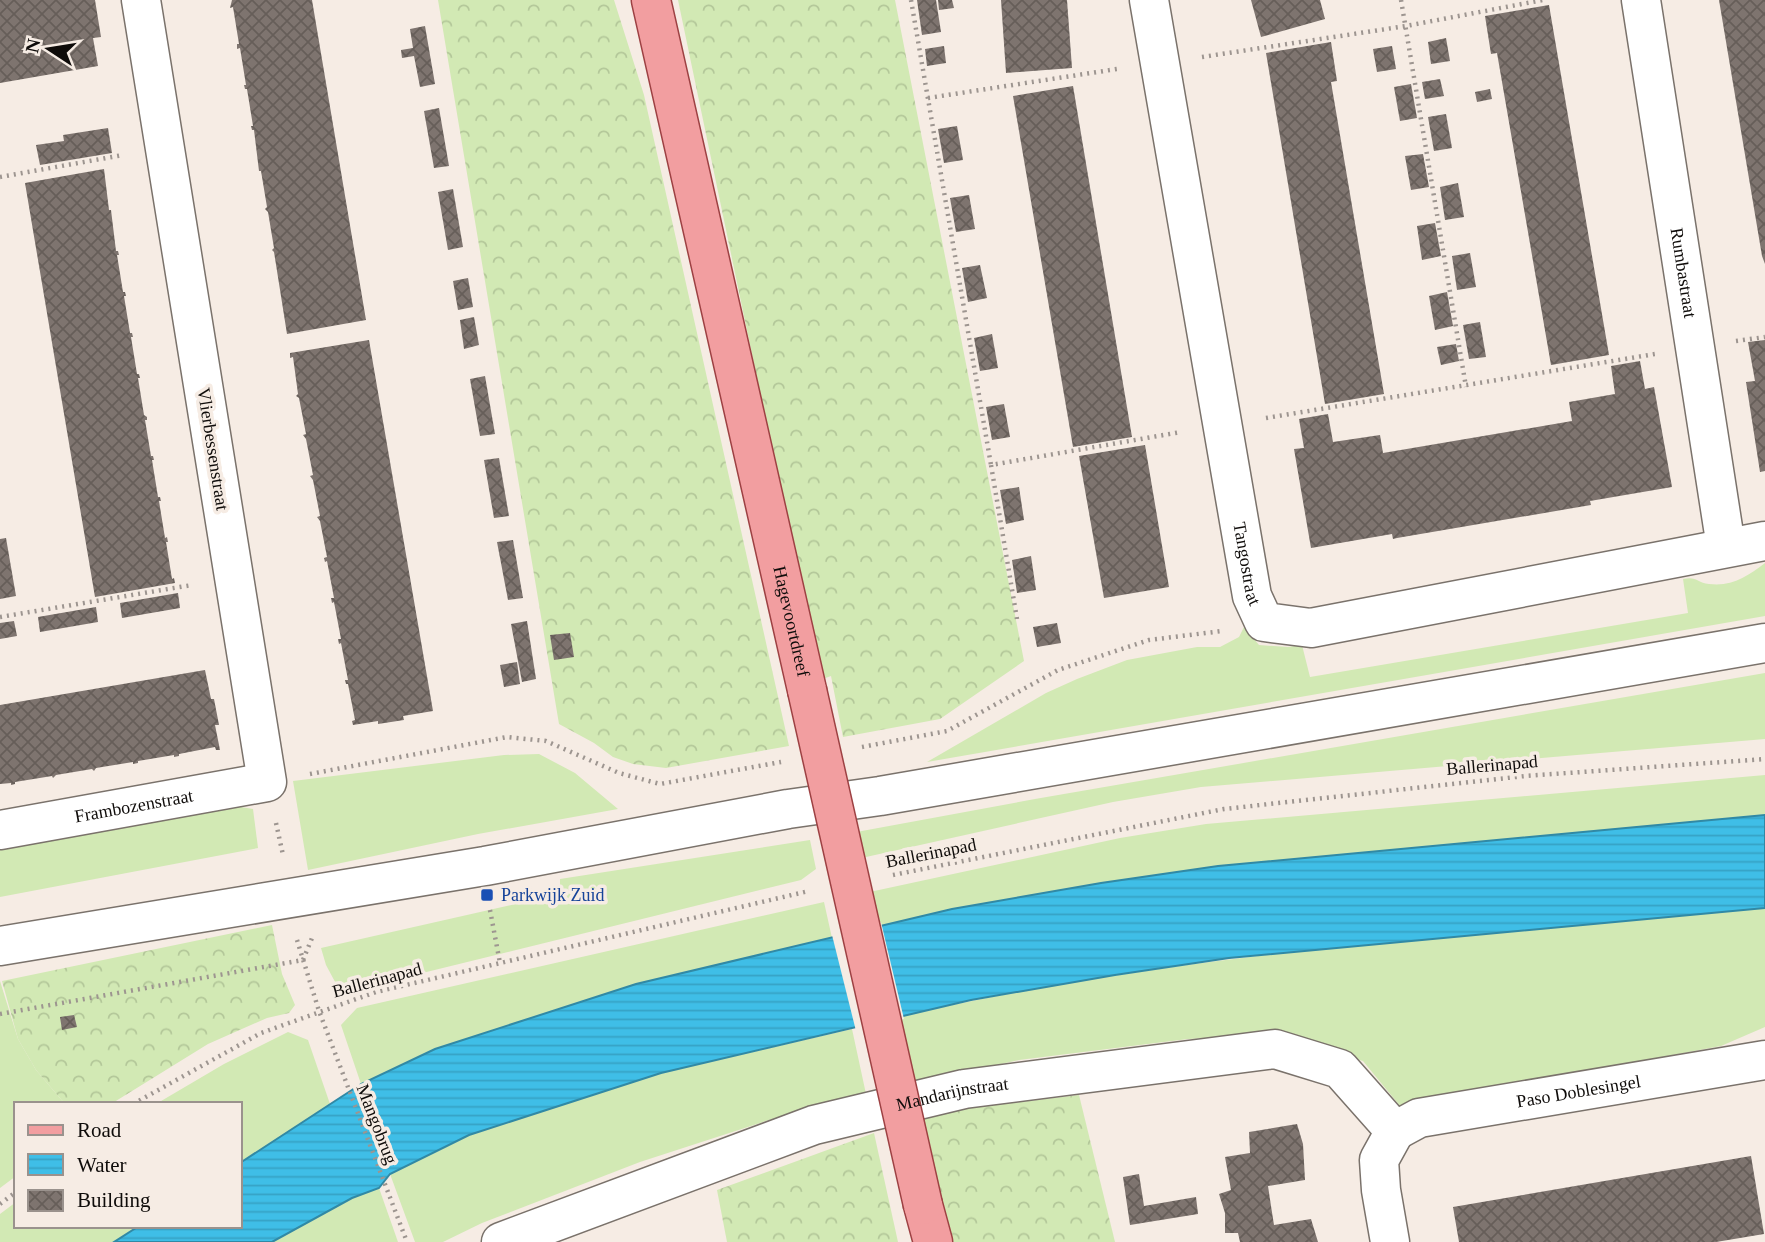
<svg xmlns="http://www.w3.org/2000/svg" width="1765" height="1242" viewBox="0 0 1765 1242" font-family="Georgia,serif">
	<defs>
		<pattern id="forest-crowns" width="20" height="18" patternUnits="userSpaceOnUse" patternTransform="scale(1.75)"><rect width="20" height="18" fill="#d2e9b4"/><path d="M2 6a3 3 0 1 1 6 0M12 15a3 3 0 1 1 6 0" fill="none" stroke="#b3c799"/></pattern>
		<pattern id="water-rules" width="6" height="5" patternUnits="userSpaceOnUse" patternTransform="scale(1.75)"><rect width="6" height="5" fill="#3fbee7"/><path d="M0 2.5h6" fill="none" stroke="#36a2c5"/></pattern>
		<pattern id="building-cross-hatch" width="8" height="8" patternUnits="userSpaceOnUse" patternTransform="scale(1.75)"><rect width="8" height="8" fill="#7e746f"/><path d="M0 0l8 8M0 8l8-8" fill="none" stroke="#665e59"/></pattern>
	</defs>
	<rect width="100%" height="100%" fill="#f6ece4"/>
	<!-- grass -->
	<g fill="#d2e9b4">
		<path d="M1765 563V616L927 762 1046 693 1077 679 1127 660 1197 647H1220L1239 637 1244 627 1259 645 1288 647 1302 645 1310 677 1688 613 1683 579C1697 576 1697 583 1709 584 1732 587 1748 576 1765 563Z"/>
		<polygon points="1765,673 1765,739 1201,787 1113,802 857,859 851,833 1035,799"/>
		<polygon points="539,754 575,773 618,809 478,834 308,870 293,781 504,755"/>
		<polygon points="1765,775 1765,815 1218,866 952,909 873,928 865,893 1120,838 1206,824"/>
		<polygon points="241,807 253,809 258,848 0,897 0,846"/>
		<polygon points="810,840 816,869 801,880 341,993 326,965 321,948 560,894 560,879"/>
		<polygon points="824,902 832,938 636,984 435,1049 361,1084 341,1025 357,1008"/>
		<path d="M1765 908V1027L1721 1046 1400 1106 1363 1061 1317 1048 1261 1036 1188 1039 1019 1060 910 1084 894 1018C1179 951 1474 935 1765 908Z"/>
		<polygon points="0,981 18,1039 36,1070 65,1104 16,1104 16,1176 0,1188"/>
		<polygon points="852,1029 866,1094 803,1109 640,1162 482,1223 443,1242 415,1242 390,1174 469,1135 661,1073"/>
		<polygon points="288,1032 308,1040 330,1104 240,1163 240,1104 156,1104 224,1064"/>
		<polygon points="379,1188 398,1242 272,1242 352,1198"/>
		<polygon points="16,1202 16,1226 139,1226 114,1242 0,1242 0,1214"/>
	</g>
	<!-- forest -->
	<g fill="url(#forest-crowns)">
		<polygon points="438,0 614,0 644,95 789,746 666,768 633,764 613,757 594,743 559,724"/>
		<polygon points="678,0 895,0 1024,661 940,719 843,737 831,676 820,680"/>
		<polygon points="272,925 282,974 295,1005 289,1013 267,1018 208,1044 111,1104 65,1104 36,1070 18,1039 2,981"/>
		<polygon points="1079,1095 1115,1242 949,1242 917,1119 937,1112"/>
		<polygon points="874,1133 898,1242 727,1242 717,1190"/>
	</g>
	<!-- water -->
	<polygon fill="url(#water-rules)" stroke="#3189a5" stroke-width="2" points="1765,815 1765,908 1229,958 1115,975 971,1000 661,1073 469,1135 390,1174 379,1188 352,1198 272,1242 114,1242 139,1226 240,1226 240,1163 361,1084 435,1049 636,984 952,909 1101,883 1218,866"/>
	<!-- pier -->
	<polygon fill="#f6ece4" points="881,922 904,1019 856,1031 832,935"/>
	<!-- building -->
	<g fill="url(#building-cross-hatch)">
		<polygon points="0,0 95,0 101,37 93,38 98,66 0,83"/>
		<polygon points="232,0 312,0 366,320 287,334 274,252 272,250 274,248 268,212 265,209 267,207 261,171 259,171 254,130 252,130 251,126 253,126 247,89 245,89 244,85 246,85 240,48 237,49 237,44 239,44 233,7 230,8"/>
		<polygon points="917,0 936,0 941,32 922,35"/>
		<polygon points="938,0 952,0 954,8 939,10"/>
		<polygon points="1001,0 1067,0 1072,68 1006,73"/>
		<polygon points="1251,0 1320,0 1325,19 1261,37"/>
		<polygon points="1719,0 1765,0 1765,264 1762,256"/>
		<polygon points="1549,5 1609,355 1551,365 1497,53 1491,54 1485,16"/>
		<polygon points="425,26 435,84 420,87 414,56 402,58 401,50 413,48 410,29"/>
		<polygon points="1446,38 1450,61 1431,64 1428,42"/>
		<polygon points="1331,42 1337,81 1331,82 1384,394 1325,404 1266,53"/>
		<polygon points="944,46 946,63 927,66 925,49"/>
		<polygon points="1392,46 1396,69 1377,72 1373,49"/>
		<polygon points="1440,79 1444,96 1425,99 1422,82"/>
		<polygon points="1411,84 1417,118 1400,121 1394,87"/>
		<polygon points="1073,86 1132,437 1073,447 1013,96"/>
		<polygon points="1490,89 1492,99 1477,102 1475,92"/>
		<polygon points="439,108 449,166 434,168 424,111"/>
		<polygon points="1446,114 1452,148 1434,151 1428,117"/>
		<polygon points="957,126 963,160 944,163 938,129"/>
		<polygon points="108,128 112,153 40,165 36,145 64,141 63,135"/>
		<polygon points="1423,154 1429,187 1411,190 1405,156"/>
		<polygon points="104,169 109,210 111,210 116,251 118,251 119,255 117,255 123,292 125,292 126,296 124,296 130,333 132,333 133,337 131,337 137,374 139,374 140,378 138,378 144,415 147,417 147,420 145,420 151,456 153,456 154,460 152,460 158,497 160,497 161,501 159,501 165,538 167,537 168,542 166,542 172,579 174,578 175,583 95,597 25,183"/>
		<polygon points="1458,183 1464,217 1445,220 1440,187"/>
		<polygon points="453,189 463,247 448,250 438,192"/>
		<polygon points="969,195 975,229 956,232 950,198"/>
		<polygon points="1435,223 1441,256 1422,260 1417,226"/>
		<polygon points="1470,253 1476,287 1457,290 1452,256"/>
		<polygon points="980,265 987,298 968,302 962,268"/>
		<polygon points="468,278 473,307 458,310 453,281"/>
		<polygon points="1447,292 1453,326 1435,330 1429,296"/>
		<polygon points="474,317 479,345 464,349 460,320"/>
		<polygon points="1480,322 1486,357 1469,359 1463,325"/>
		<polygon points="992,334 998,368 980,371 974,338"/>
		<polygon points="369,340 433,711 403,716 404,720 378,724 378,721 353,725 352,721 355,720 348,684 346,684 345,680 348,680 341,643 339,644 338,639 341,639 334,602 332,603 331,598 334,598 327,561 325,562 324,558 327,557 320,521 317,517 320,516 313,480 310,476 313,475 306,439 303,435 306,434 299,398 296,396 298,394 293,357 290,358 290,353"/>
		<polygon points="1765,340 1765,471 1760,472 1746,382 1755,381 1748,342"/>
		<polygon points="1456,344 1459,361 1441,365 1437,347"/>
		<polygon points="1640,361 1645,389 1654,387 1672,487 1590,501 1591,505 1397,538 1393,539 1392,534 1311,548 1294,449 1304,448 1299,419 1328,414 1333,442 1380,435 1383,453 1572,421 1569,402 1615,394 1611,366"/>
		<polygon points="485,376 495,434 480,436 470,379"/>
		<polygon points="1004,404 1010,437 992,440 986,407"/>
		<polygon points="1145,445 1169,587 1104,598 1079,456"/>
		<polygon points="499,458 509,516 494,518 484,460"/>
		<polygon points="1019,487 1024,520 1006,524 1000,490"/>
		<polygon points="6,538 16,596 0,599 0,539"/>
		<polygon points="513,540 523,598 508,600 497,542"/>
		<polygon points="1031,556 1036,590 1017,593 1012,560"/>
		<polygon points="178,593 180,608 122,618 120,603"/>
		<polygon points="96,607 98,622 40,632 38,617"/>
		<polygon points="14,621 17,636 0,639 0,623"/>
		<polygon points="527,621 536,679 522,682 511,624"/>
		<polygon points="1057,623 1061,643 1037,647 1033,627"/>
		<polygon points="570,633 574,657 554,660 550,635"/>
		<polygon points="517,662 520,684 504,687 500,665"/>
		<polygon points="205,670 211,699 214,699 219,725 215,725 220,750 216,750 215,747 179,754 179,756 174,757 174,755 138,761 138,763 133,764 133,762 96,768 94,771 92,769 56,775 53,778 52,776 15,782 15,784 11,785 11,783 0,784 0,705"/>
		<polygon points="74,1015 77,1027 62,1030 60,1017"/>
		<polygon points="1297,1124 1303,1144 1305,1180 1268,1186 1271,1206 1274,1225 1311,1219 1318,1242 1240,1242 1238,1233 1225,1233 1225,1213 1219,1194 1231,1190 1225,1157 1250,1153 1249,1132"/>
		<polygon points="1751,1156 1764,1234 1716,1242 1459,1242 1453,1207"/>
		<polygon points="1139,1174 1144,1206 1196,1197 1198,1214 1130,1225 1123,1177"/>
	</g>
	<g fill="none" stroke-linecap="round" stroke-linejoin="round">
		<defs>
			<g id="minor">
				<path id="s1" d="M1149 0 1252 596 1264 622 1311 628 1765 541"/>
				<path id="s2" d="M1641 0 1726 547"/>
				<path id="s3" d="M0 830 267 782 141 0"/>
				<polyline points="0,946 485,866 788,809 880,796 1765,643"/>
				<path id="s4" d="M1395 1131 1419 1118 1765 1060"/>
				<path id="s5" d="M501 1242 814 1125 964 1089 1275 1049 1340 1069 1395 1131"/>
				<polyline points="1390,1242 1381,1190 1379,1160 1395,1131"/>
			</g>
			<g id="major">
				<path id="s6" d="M651 0 807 690"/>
				<polyline points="923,1205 933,1242"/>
			</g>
		</defs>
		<!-- minor casing -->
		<use href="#minor" stroke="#7a726b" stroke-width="41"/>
		<!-- major casing -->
		<use href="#major" stroke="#9d4143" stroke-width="41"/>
		<!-- path -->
		<g stroke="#9d9590" stroke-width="4.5" stroke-dasharray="2 5" stroke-linecap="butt">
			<polyline points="911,0 991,465"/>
			<polyline points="1401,0 1466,387"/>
			<polyline points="1202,57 1406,26 1543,0"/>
			<polyline points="928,98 1117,69"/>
			<polyline points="0,177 123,155"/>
			<polyline points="1736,341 1765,337"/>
			<polyline points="1266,418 1655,354"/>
			<polyline points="0,617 192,585"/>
			<polyline points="1017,619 991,465 1181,432"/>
			<polyline points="862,747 947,731 1058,670 1149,640 1222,631"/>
			<polyline points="310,774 507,737 546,741 619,773 660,784 781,762"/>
			<polyline points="276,823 283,855"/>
			<polyline points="893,875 1224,809 1525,776 1765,759"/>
			<polyline points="490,910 500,963"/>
			<polyline points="297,940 319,1011 407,1242"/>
			<polyline points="0,1014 303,960 312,938"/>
			<polyline points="133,1104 261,1033 376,992 809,891"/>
			<polyline points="0,1204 16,1192"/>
		</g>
		<!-- minor -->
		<use href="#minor" stroke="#fff" stroke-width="38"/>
		<!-- major -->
		<use href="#major" stroke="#f29ea0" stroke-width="38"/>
		<defs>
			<polyline id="major-bridge" points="807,690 923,1205"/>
		</defs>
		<!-- major-bridge casing -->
		<use href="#major-bridge" stroke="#9d4143" stroke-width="41" stroke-linecap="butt"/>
		<!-- major-bridge -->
		<use href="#major-bridge" stroke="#f29ea0" stroke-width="38"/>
	</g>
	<!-- markers -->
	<rect fill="#1a4fb4" stroke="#f6ece4" stroke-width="2.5" x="480" y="888" width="14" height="14" rx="3.5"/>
	<g text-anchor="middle" stroke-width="7" stroke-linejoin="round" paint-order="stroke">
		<!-- street labels -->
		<g font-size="18" fill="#0f0c0a" stroke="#f6ece4">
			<text dy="6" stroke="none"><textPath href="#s2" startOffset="276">Rumbastraat</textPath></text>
			<text transform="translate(213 449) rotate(81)" y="6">Vlierbessenstraat</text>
			<text dy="6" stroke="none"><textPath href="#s1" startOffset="572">Tangostraat</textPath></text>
			<text dy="6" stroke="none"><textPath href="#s6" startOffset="637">Hagevoortdreef</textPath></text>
			<text transform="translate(1492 765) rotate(-5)" y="6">Ballerinapad</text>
			<text dy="6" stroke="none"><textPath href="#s3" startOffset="136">Frambozenstraat</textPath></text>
			<text transform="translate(931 853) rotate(-11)" y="6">Ballerinapad</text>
			<text transform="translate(377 980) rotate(-15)" y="6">Ballerinapad</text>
			<text dy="6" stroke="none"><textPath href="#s4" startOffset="189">Paso Doblesingel</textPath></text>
			<text dy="6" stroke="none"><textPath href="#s5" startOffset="476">Mandarijnstraat</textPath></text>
			<text transform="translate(377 1124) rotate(69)" y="6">Mangobrug</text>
		</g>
		<!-- transit labels -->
		<g font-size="18" fill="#164399" stroke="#f6ece4" text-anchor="start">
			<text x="501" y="901">Parkwijk Zuid</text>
		</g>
	</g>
	<!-- legend -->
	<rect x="14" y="1102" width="228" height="126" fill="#f6ece4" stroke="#9a928d" stroke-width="2"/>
	<rect x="28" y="1125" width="35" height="10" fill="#f29ea0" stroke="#9a928d" stroke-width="2"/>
	<text x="77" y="1137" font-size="21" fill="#0f0c0a">Road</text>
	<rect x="28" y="1154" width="35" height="21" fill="url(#water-rules)" stroke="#9a928d" stroke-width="2"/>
	<text x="77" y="1172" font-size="21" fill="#0f0c0a">Water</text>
	<rect x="28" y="1190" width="35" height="21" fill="url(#building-cross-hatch)" stroke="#9a928d" stroke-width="2"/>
	<text x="77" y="1207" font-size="21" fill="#0f0c0a">Building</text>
	<!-- north arrow -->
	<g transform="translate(49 49) rotate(282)" stroke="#f6ece4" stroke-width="5" paint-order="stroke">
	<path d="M0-5L12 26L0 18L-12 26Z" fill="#0f0c0a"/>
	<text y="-10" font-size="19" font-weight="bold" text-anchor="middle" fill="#0f0c0a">N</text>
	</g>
</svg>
